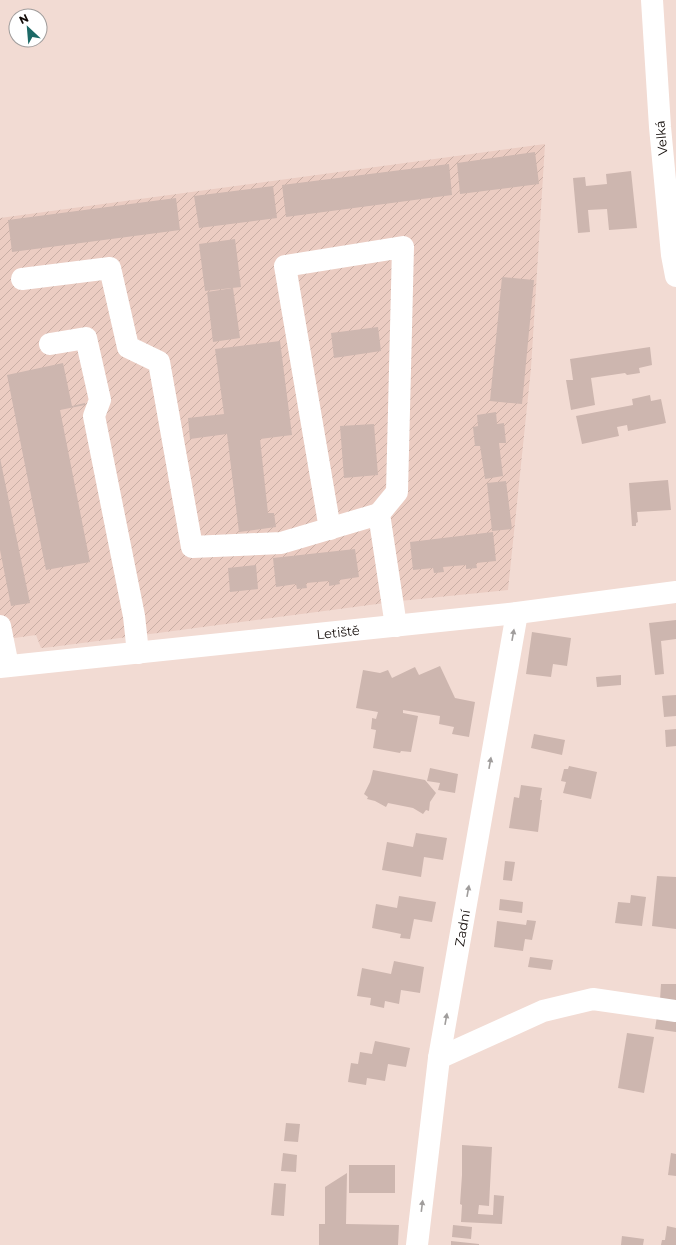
<svg xmlns="http://www.w3.org/2000/svg" width="676" height="1245" viewBox="0 0 676 1245" font-family="Montserrat,sans-serif">
	<defs>
		<pattern id="industrial-furrows" width="10" height="10" patternUnits="userSpaceOnUse"><rect width="10" height="10" fill="#ebccc2"/><path d="M-1 1l2-2M0 10L10 0M9 11l2-2" fill="none" stroke="#c8aea5"/></pattern>
	</defs>
	<rect width="100%" height="100%" fill="#f2dbd3"/>
	<!-- industrial -->
	<polygon fill="url(#industrial-furrows)" points="545,144 531,368 508,590 400,601 52,647 41,648 36,635 0,640 0,218"/>
	<!-- building -->
	<g fill="#cdb6af">
		<polygon points="535,152 539,184 460,194 457,163"/>
		<polygon points="449,164 452,195 286,217 282,185"/>
		<polygon points="631,171 637,228 609,230 607,209 588,210 590,232 578,233 573,178 585,177 586,186 607,184 606,174"/>
		<polygon points="273,186 277,218 199,228 194,196"/>
		<polygon points="176,198 180,230 12,252 8,220"/>
		<polygon points="235,239 241,287 205,291 199,244"/>
		<polygon points="502,277 534,280 522,404 490,401"/>
		<polygon points="233,288 240,338 213,342 207,292"/>
		<polygon points="378,327 381,351 334,358 331,333"/>
		<polygon points="280,341 292,435 260,439 268,513 274,513 276,527 239,532 227,434 190,439 188,418 224,414 215,349"/>
		<polygon points="650,347 652,365 639,368 640,373 627,375 625,373 591,378 595,405 571,410 566,380 573,380 570,359"/>
		<polygon points="63,363 72,406 85,403 85,405 60,410 90,562 46,570 7,375"/>
		<polygon points="650,395 651,401 661,399 666,423 628,431 627,425 617,427 619,436 582,444 576,416 633,405 632,399"/>
		<polygon points="496,412 497,424 504,423 506,443 499,443 503,476 485,479 480,446 475,446 473,427 478,426 477,415"/>
		<polygon points="374,424 378,475 344,478 340,426"/>
		<polygon points="0,458 30,603 11,606 0,550"/>
		<polygon points="668,480 671,510 637,512 638,522 636,523 636,526 632,526 629,483"/>
		<polygon points="506,481 512,529 492,531 487,483"/>
		<polygon points="493,532 496,561 476,563 477,568 466,569 466,565 443,567 444,572 434,573 433,568 413,570 410,542"/>
		<polygon points="355,549 359,577 339,580 340,584 329,586 329,581 306,583 307,588 297,589 296,584 276,587 273,558"/>
		<polygon points="256,565 258,589 230,592 228,568"/>
		<polygon points="676,620 676,639 661,641 664,674 655,675 649,623"/>
		<polygon points="532,632 571,638 567,666 553,664 551,677 526,674"/>
		<polygon points="440,666 455,698 475,702 469,737 452,734 454,727 439,724 440,716 403,710 403,713 418,716 411,752 401,751 400,753 373,748 376,730 371,729 372,720 372,718 376,719 378,712 356,708 363,670 380,673 388,670 392,678 415,667 419,675"/>
		<polygon points="621,675 621,685 597,687 596,677"/>
		<polygon points="676,695 676,716 664,717 662,696"/>
		<polygon points="676,729 676,746 666,747 665,730"/>
		<polygon points="534,734 565,740 562,755 531,748"/>
		<polygon points="569,766 597,772 591,799 563,793 566,782 561,781 564,769 568,769"/>
		<polygon points="430,768 458,774 455,793 438,790 440,783 427,781"/>
		<polygon points="373,770 425,780 436,793 430,802 429,811 426,810 423,814 413,808 388,803 386,807 375,801 367,799 368,797 364,794 370,782"/>
		<polygon points="521,785 542,788 540,800 542,800 538,832 509,828 514,797 519,798"/>
		<polygon points="416,833 447,838 443,860 424,857 421,877 382,870 387,842 413,847"/>
		<polygon points="505,861 515,862 512,881 503,880"/>
		<polygon points="657,876 676,877 676,929 652,926"/>
		<polygon points="631,895 646,897 642,926 615,923 618,902 630,903"/>
		<polygon points="399,896 436,902 432,922 414,919 410,939 400,938 401,934 372,928 376,904 397,908"/>
		<polygon points="500,899 523,902 522,913 499,910"/>
		<polygon points="527,920 536,921 532,940 525,939 523,951 494,947 497,921 526,925"/>
		<polygon points="530,957 553,960 551,970 528,967"/>
		<polygon points="394,961 424,967 420,993 401,990 399,1004 385,1001 384,1008 370,1005 371,998 357,996 362,968 391,974"/>
		<polygon points="661,984 676,984 676,1002 660,1000"/>
		<polygon points="657,1016 676,1018 676,1032 655,1029"/>
		<polygon points="627,1033 654,1037 644,1093 618,1088"/>
		<polygon points="375,1041 410,1048 406,1067 388,1064 385,1081 367,1078 366,1085 348,1082 351,1063 358,1064 360,1052 372,1054"/>
		<polygon points="286,1123 300,1124 298,1142 284,1141"/>
		<polygon points="462,1145 492,1147 489,1206 479,1205 478,1214 493,1215 494,1195 504,1196 502,1224 461,1222 462,1205 460,1204 462,1175"/>
		<polygon points="283,1153 297,1155 296,1172 281,1171"/>
		<polygon points="671,1153 676,1154 676,1176 668,1175"/>
		<rect x="349" y="1165" width="46" height="28"/>
		<polygon points="347,1173 346,1224 399,1225 398,1245 319,1245 319,1224 325,1224 325,1187"/>
		<polygon points="274,1183 286,1184 284,1216 271,1215"/>
		<polygon points="453,1225 472,1227 471,1239 452,1237"/>
		<polygon points="667,1226 676,1228 676,1245 661,1245 662,1240 665,1240"/>
		<polygon points="622,1236 644,1239 643,1245 621,1245"/>
		<polygon points="451,1241 479,1244 479,1245 451,1245"/>
	</g>
	<g fill="none" stroke-linecap="round" stroke-linejoin="round">
		<!-- minor -->
		<g stroke="#fff" stroke-width="22">
			<polyline points="652,0 660,127 672,255 676,276"/>
			<polyline points="22,279 110,268 128,347 159,362 192,547 281,543 379,514"/>
			<polyline points="50,344 86,338 100,400 94,416 134,616 138,653"/>
			<polyline points="330,529 285,266 403,247 397,492 379,514 396,626"/>
			<polyline points="0,626 8,666"/>
			<polyline points="0,667 517,613 676,592"/>
			<polyline points="439,1058 543,1011 593,999 676,1011"/>
			<polyline points="417,1245 439,1058 517,613"/>
		</g>
	</g>
	<!-- one-way arrows -->
	<defs><path id="oneway-solid" d="M-6-.8H1V-3.2L6.5 0L1 3.2V.8H-6Z"/></defs>
	<g fill="#a09d9c">
		<use href="#oneway-solid" transform="translate(513 635) rotate(-80)"/>
		<use href="#oneway-solid" transform="translate(490 763) rotate(-80)"/>
		<use href="#oneway-solid" transform="translate(468 891) rotate(-80)"/>
		<use href="#oneway-solid" transform="translate(446 1019) rotate(-80)"/>
		<use href="#oneway-solid" transform="translate(422 1206) rotate(-83)"/>
	</g>
	<g text-anchor="middle" stroke-width="4" stroke-linejoin="round" paint-order="stroke">
		<!-- street labels -->
		<g font-size="13" fill="#110a07" stroke="#fff">
			<text transform="translate(661 138) rotate(-95)" y="5">Velká</text>
			<text transform="translate(338 632) rotate(-6)" y="5">Letiště</text>
			<text transform="translate(462 928) rotate(-80)" y="5">Zadní</text>
		</g>
	</g>
	<!-- north arrow -->
	<g transform="translate(28 28) rotate(334)"><circle r="19" fill="#ffffff" stroke="#a09d9c"/>
	<path d="M0-3L7 15L0 10L-7 15Z" fill="#1c6966"/>
	<text y="-6" font-size="11" font-weight="bold" text-anchor="middle" fill="#110a07">N</text>
	</g>
</svg>
